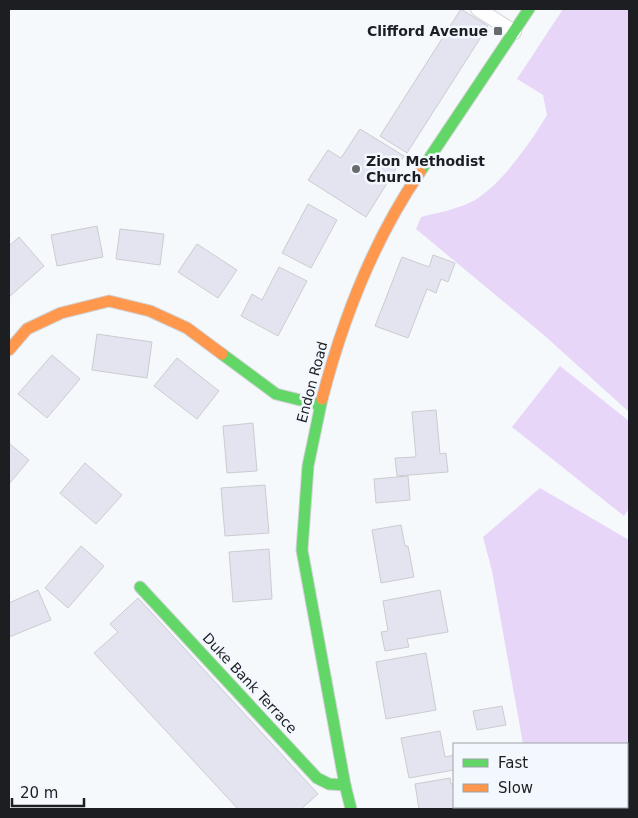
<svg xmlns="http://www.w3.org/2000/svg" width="638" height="818" viewBox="0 0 638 818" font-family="'DejaVu Sans',sans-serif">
	<rect width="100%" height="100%" fill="#f6f9fc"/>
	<!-- green -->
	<g fill="#e7d6f8">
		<path d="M563 9H629V412L545 336 416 229 421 217C436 213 454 210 469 203 498 190 531 142 547 115L543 95 517 79Z"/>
		<polygon points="560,366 629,421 629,509 624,516 512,427"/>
		<polygon points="540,488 629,540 629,808 618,807 627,807 627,744 523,744 492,571 483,537"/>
	</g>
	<!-- building -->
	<g fill="#e3e4f0" stroke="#cbccd0">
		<polygon points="461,9 488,26 407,153 380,136"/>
		<polygon points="360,129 404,156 366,217 308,180 328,150 341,158"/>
		<polygon points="308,204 337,220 311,268 282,253"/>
		<polygon points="97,226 103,257 57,266 51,235"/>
		<polygon points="120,229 164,234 160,265 116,259"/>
		<polygon points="19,237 44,266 9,297 9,246"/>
		<polygon points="197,244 237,270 218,298 178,272"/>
		<polygon points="433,255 455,263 448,282 441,279 436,293 427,289 408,338 375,326 402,257 429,267"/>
		<polygon points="279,267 307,281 278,336 241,316 252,294 262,300"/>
		<polygon points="97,334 152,342 147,378 92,370"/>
		<polygon points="52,355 80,379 47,418 18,394"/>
		<polygon points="177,358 219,391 197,419 154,386"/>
		<polygon points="436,410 440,454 446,453 448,472 397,476 395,458 416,457 412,412"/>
		<polygon points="253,423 257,471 227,473 223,426"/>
		<polygon points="9,443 29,460 9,484"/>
		<polygon points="85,463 122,495 96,524 60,493"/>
		<polygon points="408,476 410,500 376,503 374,479"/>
		<polygon points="265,485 269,533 225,536 221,488"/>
		<polygon points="401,525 405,546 408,546 414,577 381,583 372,530"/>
		<polygon points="81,546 104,566 68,608 45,588"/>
		<polygon points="269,549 272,599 233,602 229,552"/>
		<polygon points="38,590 51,620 9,637 9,603"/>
		<polygon points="440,590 448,632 407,639 409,647 385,651 381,632 388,631 383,601"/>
		<polygon points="138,598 318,794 301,809 238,809 94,653 118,632 110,624"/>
		<polygon points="426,653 436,710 386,719 376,662"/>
		<polygon points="502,706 506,725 477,730 473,711"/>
		<polygon points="440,731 445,757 454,755 454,770 409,778 401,738"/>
		<polygon points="450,778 451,784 454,784 454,807 456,807 456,809 419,809 415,784"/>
	</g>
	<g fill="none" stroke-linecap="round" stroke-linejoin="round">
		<defs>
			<polyline id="lane" points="478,9 514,32"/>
			<g id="fast">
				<polyline points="420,172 529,9"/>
				<polyline points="222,354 276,394 320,405"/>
				<polyline points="322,399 308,466 302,550 345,785 351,809"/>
				<polyline points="140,587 317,778 329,784 345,785"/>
			</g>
			<g id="slow">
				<polyline points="9,350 27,329 61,313 109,301 150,311 187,328 222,354"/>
				<path d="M322 399C343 318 373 241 420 172"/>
			</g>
		</defs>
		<!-- lane casing -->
		<use href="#lane" stroke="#d1d3d6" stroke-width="16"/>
		<!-- fast casing -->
		<use href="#fast" stroke="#d1d3d6" stroke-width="13"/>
		<!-- slow casing -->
		<use href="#slow" stroke="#d1d3d6" stroke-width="13"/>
		<!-- lane -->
		<use href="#lane" stroke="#fefeff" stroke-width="14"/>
		<!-- fast -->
		<use href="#fast" stroke="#63d668" stroke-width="11"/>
		<!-- slow -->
		<use href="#slow" stroke="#ff974d" stroke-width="11"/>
	</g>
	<!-- markers -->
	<g fill="#686b6e" stroke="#f3f8ff" stroke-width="2">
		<rect x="493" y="26" width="10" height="10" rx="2.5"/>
		<circle cx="356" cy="169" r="5"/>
	</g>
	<g text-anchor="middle" stroke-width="5" stroke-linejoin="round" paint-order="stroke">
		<!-- poi labels -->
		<g font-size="14" font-weight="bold" fill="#1c1e21" stroke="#f3f8ff" text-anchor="end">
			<text x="488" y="36">Clifford Avenue</text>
			<text x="366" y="166" text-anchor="start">Zion Methodist<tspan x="366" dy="16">Church</tspan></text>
		</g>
		<!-- street labels -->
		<g font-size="14" fill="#1c1e21" stroke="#f3f8ff">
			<text transform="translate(312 382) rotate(-75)" y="5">Endon Road</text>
			<text transform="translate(250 683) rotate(47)" y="5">Duke Bank Terrace</text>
		</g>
	</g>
	<!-- border -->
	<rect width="638" height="818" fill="none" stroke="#1c1e21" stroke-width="20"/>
	<!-- legend -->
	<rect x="453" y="743" width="175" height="65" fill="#f3f8ff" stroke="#9da1a6"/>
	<rect x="463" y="759" width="25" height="8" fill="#63d668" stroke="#9da1a6"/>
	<text x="498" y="768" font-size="15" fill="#1c1e21">Fast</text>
	<rect x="463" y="784" width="25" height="8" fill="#ff974d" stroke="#9da1a6"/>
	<text x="498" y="793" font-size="15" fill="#1c1e21">Slow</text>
	<!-- scale -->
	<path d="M12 798v8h72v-8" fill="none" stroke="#1c1e21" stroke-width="2.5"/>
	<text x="20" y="798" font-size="15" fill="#1c1e21" stroke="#f3f8ff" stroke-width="4" paint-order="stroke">20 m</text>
</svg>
